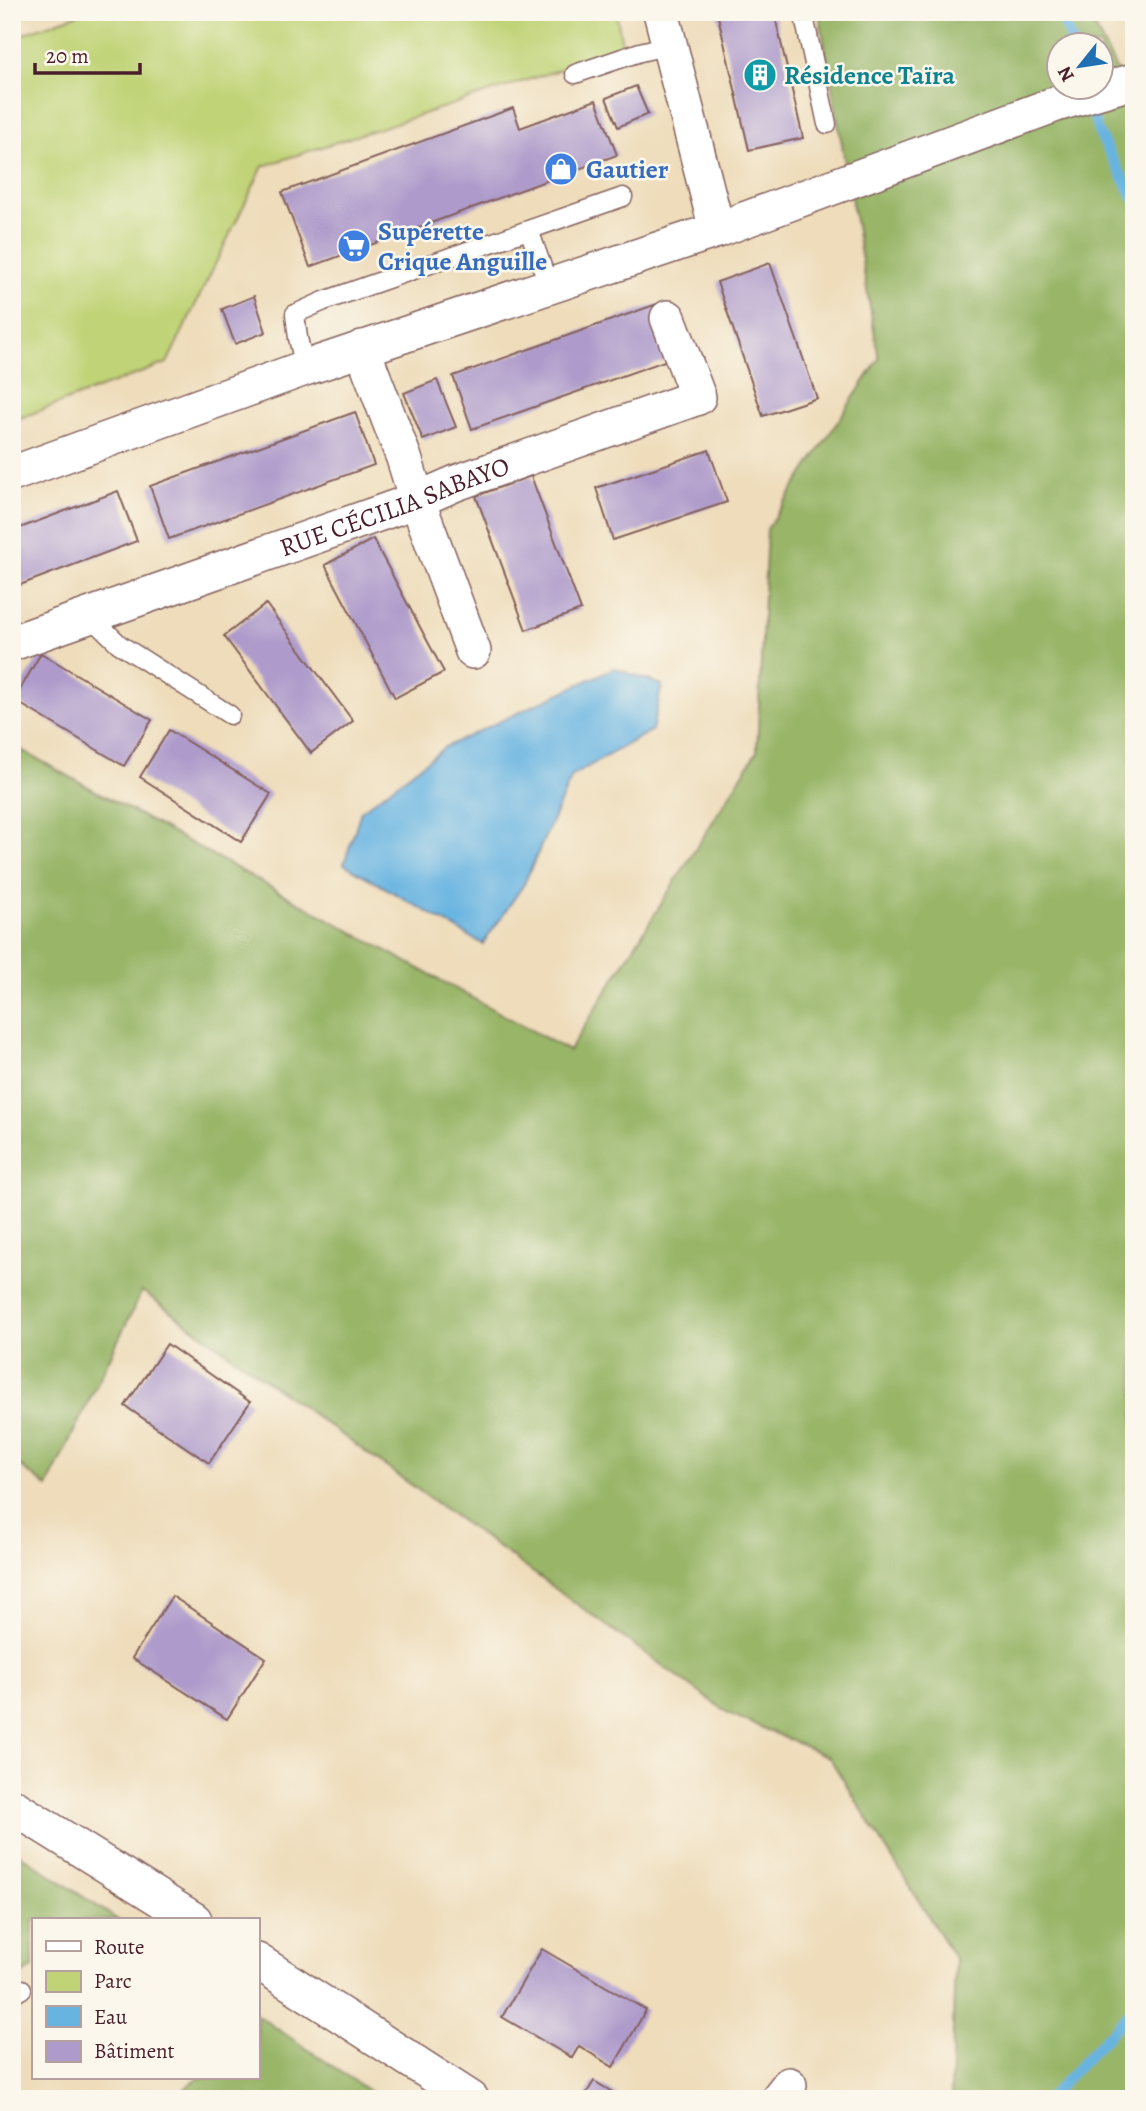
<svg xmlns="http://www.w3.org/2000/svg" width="1146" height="2111" viewBox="0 0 1146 2111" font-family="Alegreya,serif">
	<rect width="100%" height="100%" fill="#fbf7ec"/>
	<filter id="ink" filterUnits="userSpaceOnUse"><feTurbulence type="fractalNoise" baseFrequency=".0143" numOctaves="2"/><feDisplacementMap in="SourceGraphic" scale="14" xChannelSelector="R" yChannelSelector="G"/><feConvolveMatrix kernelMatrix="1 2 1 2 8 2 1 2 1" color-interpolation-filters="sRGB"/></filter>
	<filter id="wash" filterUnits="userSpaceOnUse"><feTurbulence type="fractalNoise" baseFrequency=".00686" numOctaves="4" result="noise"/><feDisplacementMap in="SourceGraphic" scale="28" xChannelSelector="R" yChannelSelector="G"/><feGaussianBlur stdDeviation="1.57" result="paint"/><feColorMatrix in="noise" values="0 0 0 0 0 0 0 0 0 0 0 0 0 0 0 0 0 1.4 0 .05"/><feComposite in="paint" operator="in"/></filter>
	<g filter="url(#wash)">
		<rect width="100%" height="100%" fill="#eedcba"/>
		<!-- green -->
		<polygon fill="#c0d376" stroke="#857950" stroke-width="2" points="84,12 616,12 623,49 263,166 167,363 12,421 12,38"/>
		<!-- forest -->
		<g fill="#98b567" stroke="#716a49" stroke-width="2" fill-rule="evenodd">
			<path d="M819 12H1087L1134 104V2099H951L955 1959 829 1757 728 1713 142 1291 47 1487 12 1460V745L569 1051 757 751 767 529 879 359ZM1058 46H1100V88H1058Z"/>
			<polygon points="12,1849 118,1920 33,1920 33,1968 12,1980"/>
			<polygon points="257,2015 381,2099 172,2099 198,2078 257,2078"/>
		</g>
		<!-- water -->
		<polygon fill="#68b4e1" stroke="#596a86" stroke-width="2" points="614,668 662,685 652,730 572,776 524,884 483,944 344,864 361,811 445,747"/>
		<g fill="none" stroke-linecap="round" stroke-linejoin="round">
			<!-- stream -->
			<g stroke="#68b4e1" stroke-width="10">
				<polyline points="1059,12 1074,46"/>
				<polyline points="1089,99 1098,132 1134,198"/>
				<polyline points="1048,2099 1134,2008"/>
			</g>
		</g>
		<g id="blocks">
			<!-- building -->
			<g fill="#af9bcb">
				<polygon points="717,12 774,12 803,138 749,150"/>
				<polygon points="636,86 648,114 618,127 606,98"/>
				<polygon points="596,100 617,155 310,267 282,192 513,108 520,128"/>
				<polygon points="770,263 817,398 763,416 717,282"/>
				<polygon points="254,296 266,332 235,344 222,309"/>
				<polygon points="657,304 676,357 472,429 453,376"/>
				<polygon points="437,380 456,427 423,440 404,393"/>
				<polygon points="355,412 374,465 169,539 150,486"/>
				<polygon points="709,450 727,502 613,540 596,488"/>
				<polygon points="531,476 581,610 526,630 476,496"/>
				<polygon points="118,491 137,541 12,588 12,531"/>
				<polygon points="373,539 444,672 395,698 325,565"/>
				<polygon points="266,604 353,721 311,753 224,636"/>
				<polygon points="41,653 152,720 124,766 14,700"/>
				<polygon points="169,730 271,794 241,842 140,777"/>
				<polygon points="167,1344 250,1402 209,1463 125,1406"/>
				<polygon points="172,1596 266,1658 227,1719 132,1658"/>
				<polygon points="542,1949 646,2010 613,2067 579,2046 572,2058 502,2017"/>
				<polygon points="594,2081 624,2099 583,2099"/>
			</g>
		</g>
	</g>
	<g filter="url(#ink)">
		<use href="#blocks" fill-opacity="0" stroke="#83615d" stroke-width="2"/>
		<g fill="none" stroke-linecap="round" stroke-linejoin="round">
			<defs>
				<g id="service">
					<polyline points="803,12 827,124"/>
					<polyline points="575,74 640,52 670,45"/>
					<polyline points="529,230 549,286"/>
					<polyline points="305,368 298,338 295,314 324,301 623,197"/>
					<polyline points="89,615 119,644 230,715"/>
					<polyline points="12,1995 22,1989"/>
				</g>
				<g id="minor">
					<polyline points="661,12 717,230"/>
					<polyline points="362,348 404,458 417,500 473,651"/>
					<polyline points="12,474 305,368 717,230 1056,104 1134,81"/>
					<path id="s1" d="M12 643 417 500 456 483 698 397 668 318"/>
					<polyline points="12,1806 194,1920"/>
					<polyline points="257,1961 471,2099"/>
					<polyline points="778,2099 789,2085"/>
				</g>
			</defs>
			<!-- service casing -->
			<use href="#service" stroke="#83615d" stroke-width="21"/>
			<!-- minor casing -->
			<use href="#minor" stroke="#83615d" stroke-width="38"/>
			<!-- service -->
			<use href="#service" stroke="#fff" stroke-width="18"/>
			<!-- minor -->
			<use href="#minor" stroke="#fff" stroke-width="35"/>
		</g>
	</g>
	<!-- icons -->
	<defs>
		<symbol id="building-disc" viewBox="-11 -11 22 22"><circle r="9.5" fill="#0f9aa8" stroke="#fbf7ec"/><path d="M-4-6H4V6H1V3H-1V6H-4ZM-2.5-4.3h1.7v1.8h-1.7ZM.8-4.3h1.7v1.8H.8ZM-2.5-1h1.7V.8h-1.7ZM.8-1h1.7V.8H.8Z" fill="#fff"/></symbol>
		<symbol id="shop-disc" viewBox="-11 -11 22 22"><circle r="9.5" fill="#3f7fe0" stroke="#fbf7ec"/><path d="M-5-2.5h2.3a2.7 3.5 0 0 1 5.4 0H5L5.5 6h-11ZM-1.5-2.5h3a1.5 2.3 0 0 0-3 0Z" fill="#fff"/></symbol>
		<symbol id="supermarket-disc" viewBox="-11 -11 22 22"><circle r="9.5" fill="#3f7fe0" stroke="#fbf7ec"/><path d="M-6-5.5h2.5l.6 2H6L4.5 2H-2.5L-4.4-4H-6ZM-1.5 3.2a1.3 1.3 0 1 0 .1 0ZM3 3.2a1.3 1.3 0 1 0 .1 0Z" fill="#fff"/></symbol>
	</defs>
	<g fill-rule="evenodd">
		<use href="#building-disc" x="741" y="56" width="38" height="38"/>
		<use href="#shop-disc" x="542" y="150" width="38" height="38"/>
		<use href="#supermarket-disc" x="335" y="227" width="38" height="38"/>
	</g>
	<g text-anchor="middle" stroke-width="5" stroke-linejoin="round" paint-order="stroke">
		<!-- culture labels -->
		<g font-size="26" font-weight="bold" fill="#0d838f" stroke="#fbf7ec" text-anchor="start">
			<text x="784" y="84">Résidence Taïra</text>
		</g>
		<!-- shop labels -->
		<g font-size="26" font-weight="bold" fill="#366cbe" stroke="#fbf7ec" text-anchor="start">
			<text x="586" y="178">Gautier</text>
			<text x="378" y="240">Supérette<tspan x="378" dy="30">Crique Anguille</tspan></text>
		</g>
		<!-- street labels -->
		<g font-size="26" fill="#4a1f2b" stroke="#fbf7ec">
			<text dy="9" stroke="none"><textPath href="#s1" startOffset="406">RUE CÉCILIA SABAYO</textPath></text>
		</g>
	</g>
	<!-- margin -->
	<rect width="1146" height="2111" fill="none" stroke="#fbf7ec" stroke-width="42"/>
	<!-- legend -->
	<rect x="32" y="1918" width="228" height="161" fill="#fbf7ec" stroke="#b4a19f" stroke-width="2"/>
	<rect x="46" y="1941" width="35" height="10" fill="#ffffff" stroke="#b4a19f" stroke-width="2"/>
	<text x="94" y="1954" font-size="21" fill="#4a1f2b">Route</text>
	<rect x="46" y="1971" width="35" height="21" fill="#c0d376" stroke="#b4a19f" stroke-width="2"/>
	<text x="94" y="1988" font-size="21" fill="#4a1f2b">Parc</text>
	<rect x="46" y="2006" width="35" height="21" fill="#68b4e1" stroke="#b4a19f" stroke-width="2"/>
	<text x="94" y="2024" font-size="21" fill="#4a1f2b">Eau</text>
	<rect x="46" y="2041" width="35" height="21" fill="#af9bcb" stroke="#b4a19f" stroke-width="2"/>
	<text x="94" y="2058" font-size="21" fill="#4a1f2b">Bâtiment</text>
	<!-- north arrow -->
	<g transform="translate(1080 66) rotate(240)"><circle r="33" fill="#fbf7ec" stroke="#b4a19f" stroke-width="2"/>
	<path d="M0-5L12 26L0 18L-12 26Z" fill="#1f6fb2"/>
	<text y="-10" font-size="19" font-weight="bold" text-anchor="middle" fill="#4a1f2b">N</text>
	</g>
	<!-- scale -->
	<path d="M35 63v10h105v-10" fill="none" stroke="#4a1f2b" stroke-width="3.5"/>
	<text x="46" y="63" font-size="21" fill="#4a1f2b" stroke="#fbf7ec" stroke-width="5" paint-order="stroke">20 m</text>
</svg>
